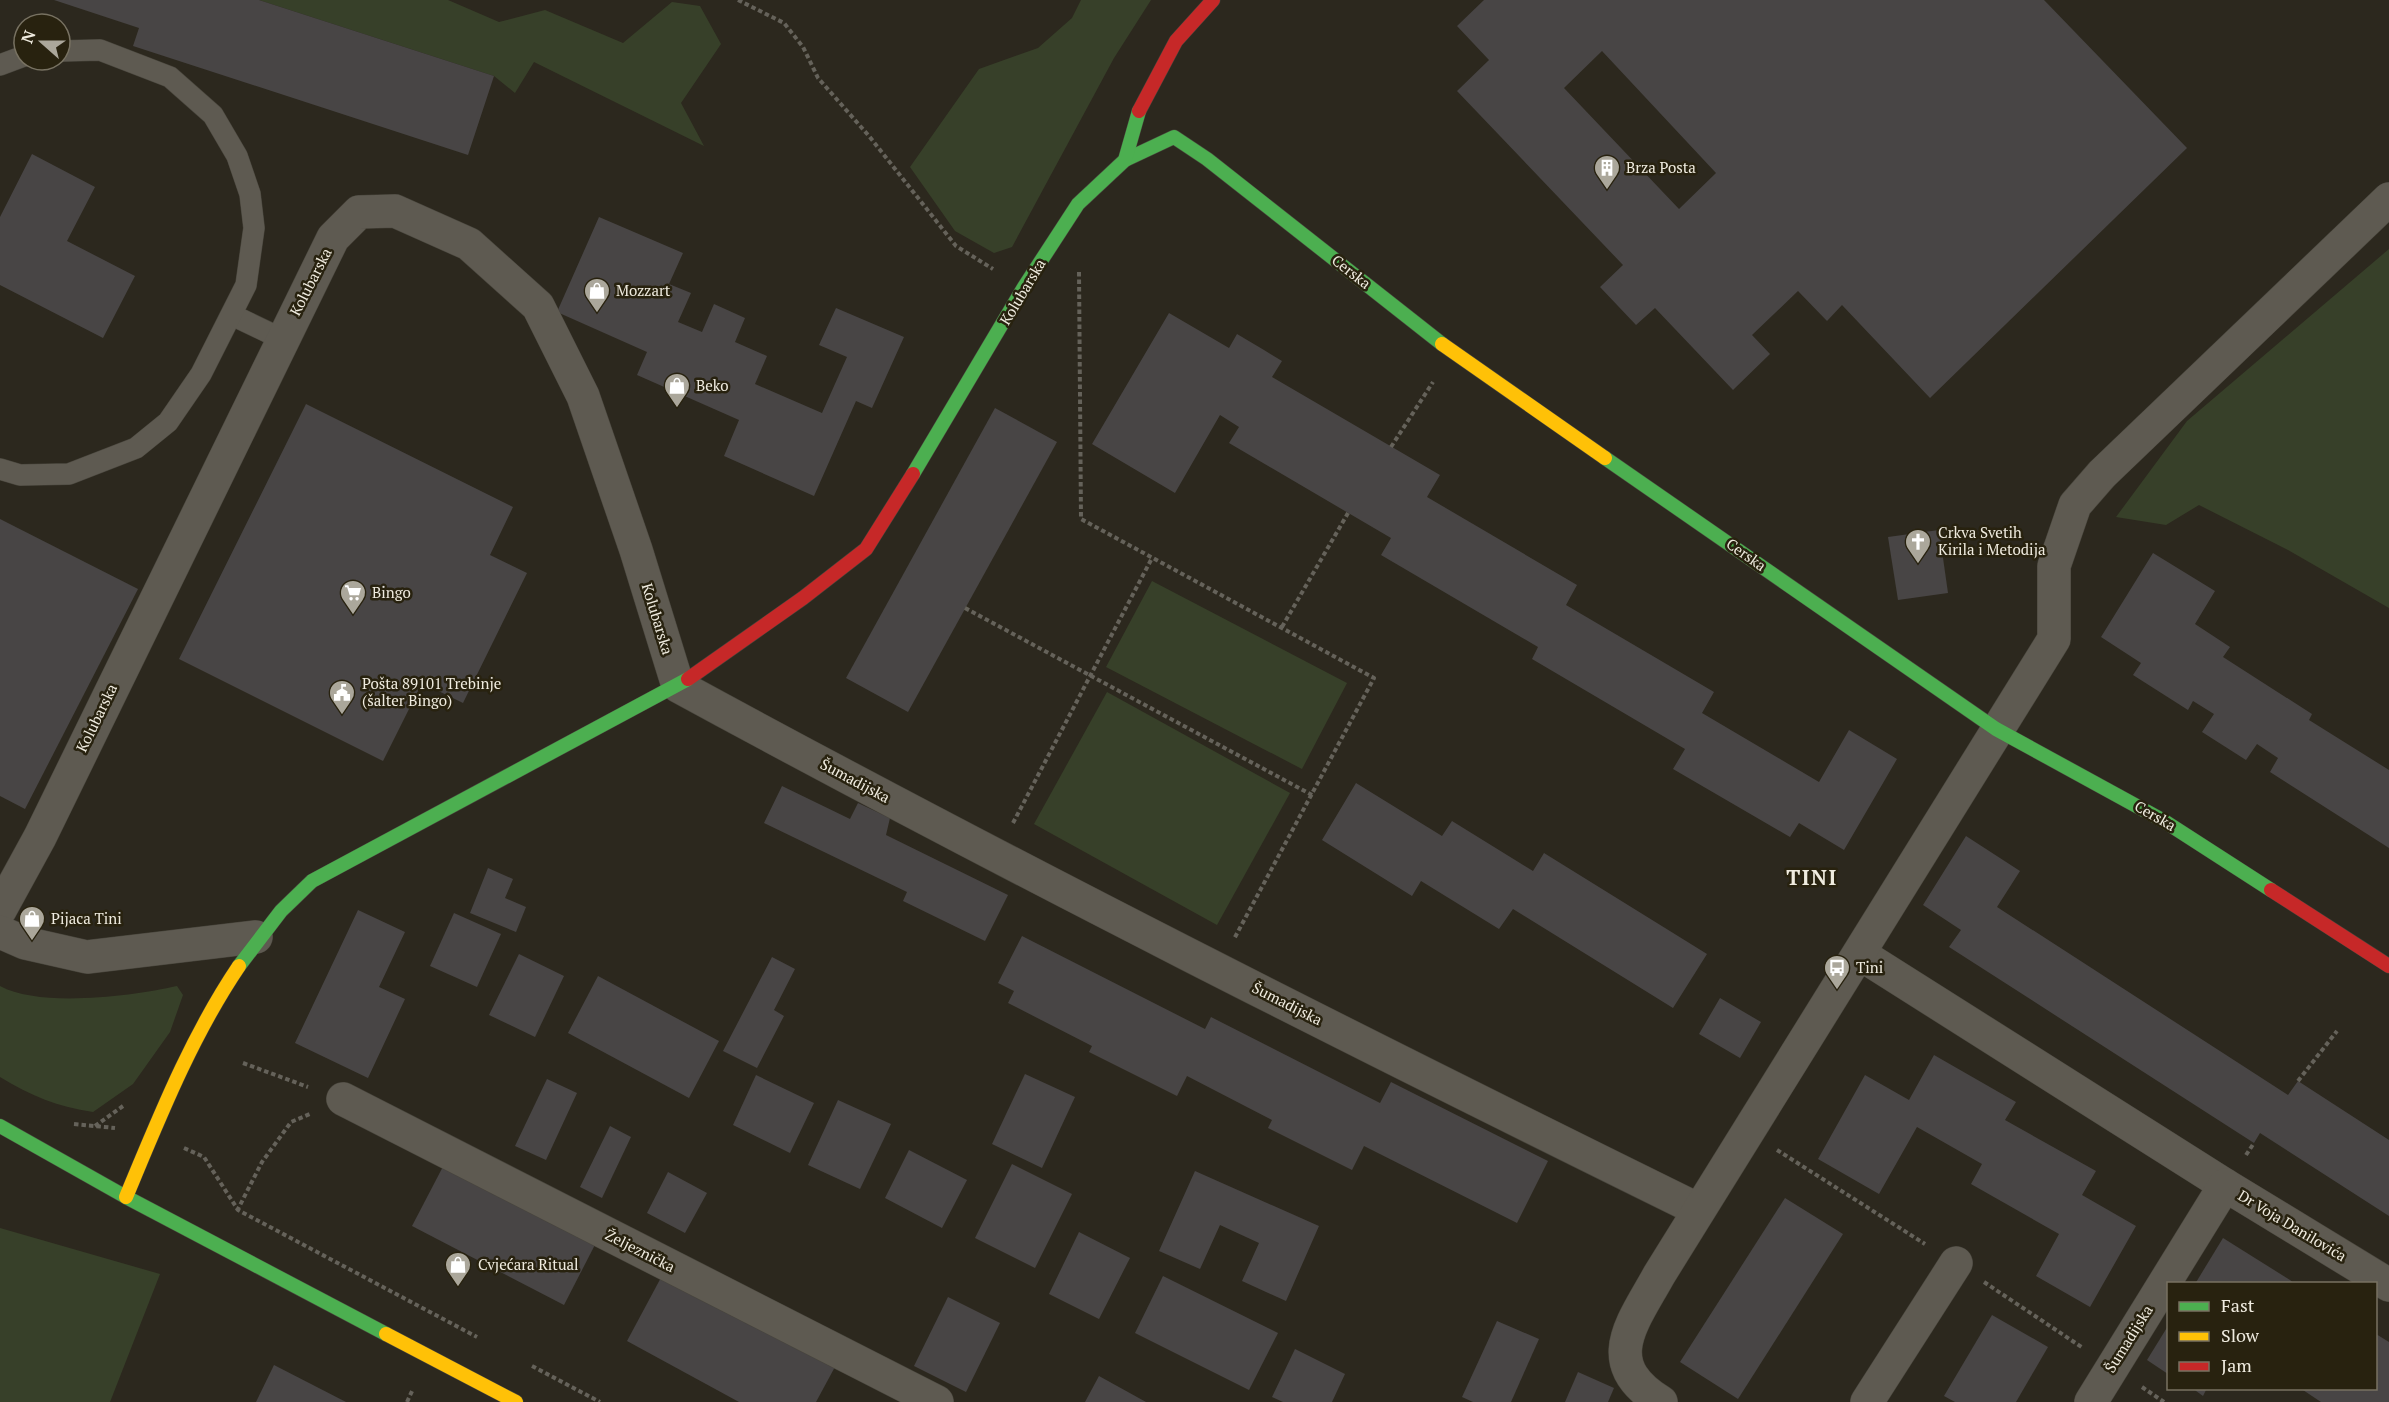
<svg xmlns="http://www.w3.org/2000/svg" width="2389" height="1402" viewBox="0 0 2389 1402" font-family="'PT Serif',serif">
	<rect width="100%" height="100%" fill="#2c281e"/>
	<!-- green -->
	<g fill="#374029">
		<polygon points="259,0 448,0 499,22 545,10 623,43 672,2 700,6 721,44 681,103 704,146 534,62 515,93 494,76"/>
		<polygon points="1081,0 1151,0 1114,58 1012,247 994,253 955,231 910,167 979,69 1038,48 1072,18"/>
		<polygon points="2389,249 2389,608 2288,550 2199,505 2166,525 2116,517 2187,421"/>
		<polygon points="1152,581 1347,683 1302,769 1106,667"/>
		<polygon points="1107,692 1290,793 1217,925 1034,824"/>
		<path d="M0 986C40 1008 133 996 177 986L183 995 170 1032 133 1084 93 1112C58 1107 31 1096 0 1077Z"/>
		<polygon points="0,1228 160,1274 110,1402 0,1402"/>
	</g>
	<!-- building -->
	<g fill="#484545" fill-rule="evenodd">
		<polygon points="54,0 259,0 494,76 468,155 133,46 139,28"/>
		<path d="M1484 0H2044L2187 148 1930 398 1842 305 1827 321 1798 291 1752 335 1770 354 1733 390 1655 308 1636 325 1600 287 1623 265 1457 91 1489 60 1457 26ZM1602 51 1716 173 1679 209 1564 88Z"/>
		<polygon points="32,154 95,187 67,241 135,276 103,338 0,285 0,217"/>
		<polygon points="599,217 683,253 669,284 691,293 678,322 702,332 714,304 745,318 735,342 767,356 755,384 822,413 847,357 819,345 836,308 904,337 872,408 856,401 814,496 724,456 739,420 637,375 647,352 557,312"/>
		<polygon points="1169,313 1229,348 1237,334 1264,350 1282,361 1272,377 1440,475 1427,497 1577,585 1566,605 1714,692 1702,713 1819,782 1849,730 1897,759 1844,850 1799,823 1790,837 1673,769 1685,749 1532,659 1538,647 1381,555 1391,538 1229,443 1239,427 1220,415 1175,493 1092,444"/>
		<polygon points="306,404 513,507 490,555 527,573 463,703 422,683 383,761 179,659"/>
		<polygon points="995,408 1057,442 908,712 846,678"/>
		<polygon points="0,519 138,589 25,809 0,796"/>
		<polygon points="1939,530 1948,593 1898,600 1888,537"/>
		<polygon points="2153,553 2215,591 2195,624 2230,647 2223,657 2312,714 2309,720 2389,770 2389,848 2270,772 2278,758 2257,744 2246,760 2202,732 2214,714 2193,701 2188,710 2133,675 2141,663 2101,637"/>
		<polygon points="1356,783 1442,836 1452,821 1533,871 1544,853 1707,954 1673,1008 1513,909 1499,929 1421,881 1412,896 1322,840"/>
		<polygon points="782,786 850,819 858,803 890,818 886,835 1008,895 985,941 903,901 907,892 764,823"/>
		<polygon points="1966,836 2020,871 1997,907 2288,1095 2298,1081 2389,1140 2389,1216 2260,1133 2254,1143 1949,947 1961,930 1923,905"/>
		<polygon points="488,868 513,879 505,898 526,907 516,932 470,913"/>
		<polygon points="358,910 405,932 379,987 405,999 368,1078 295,1043"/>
		<polygon points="454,913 501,934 477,987 430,966"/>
		<polygon points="1022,936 1205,1029 1211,1017 1380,1103 1391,1082 1548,1161 1517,1223 1364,1146 1352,1170 1268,1128 1272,1120 1187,1076 1177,1096 1089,1052 1092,1046 1008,1003 1014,991 998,983"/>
		<polygon points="519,954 564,976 535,1037 489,1015"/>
		<polygon points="772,957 795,969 774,1010 784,1016 757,1068 723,1051"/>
		<polygon points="598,976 719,1041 689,1098 568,1033"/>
		<polygon points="1720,998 1761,1022 1740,1058 1699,1034"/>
		<polygon points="1934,1055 2016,1102 2005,1120 2096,1171 2082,1195 2136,1226 2090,1307 2036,1276 2059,1234 1971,1184 1982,1164 1917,1127 1879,1194 1818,1159 1865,1075 1909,1100"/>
		<polygon points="1025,1074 1075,1097 1042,1168 992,1144"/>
		<polygon points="756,1075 814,1103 790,1153 733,1125"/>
		<polygon points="547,1079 577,1093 546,1160 515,1146"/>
		<polygon points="838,1100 891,1124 860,1189 808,1165"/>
		<polygon points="610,1126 631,1137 602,1198 580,1187"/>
		<polygon points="909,1150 967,1180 942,1228 885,1198"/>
		<polygon points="448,1157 600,1235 564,1305 412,1226"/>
		<polygon points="1012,1164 1072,1194 1035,1268 975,1238"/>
		<polygon points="1195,1171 1319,1226 1286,1301 1242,1281 1259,1243 1220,1225 1200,1269 1159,1251"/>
		<polygon points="668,1172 707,1193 685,1233 647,1213"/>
		<polygon points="1785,1198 1843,1234 1738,1399 1680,1362"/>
		<polygon points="1079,1232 1130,1258 1099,1319 1049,1294"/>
		<polygon points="2223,1238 2290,1280 2295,1284 2195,1284"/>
		<polygon points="664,1272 836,1365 816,1402 739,1402 627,1341"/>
		<polygon points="1163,1276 1278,1333 1249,1390 1135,1333"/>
		<polygon points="948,1297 1000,1323 966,1392 914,1366"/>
		<polygon points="1992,1315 2048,1347 2016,1402 1955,1402 1944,1396"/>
		<polygon points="1497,1321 1539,1339 1511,1402 1473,1402 1462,1397"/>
		<polygon points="2168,1326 2168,1374 2147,1360"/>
		<polygon points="2376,1334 2389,1342 2389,1402 2321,1402 2300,1388 2376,1388"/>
		<polygon points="1295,1349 1345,1374 1332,1402 1283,1402 1272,1397"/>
		<polygon points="274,1365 346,1402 256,1402"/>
		<polygon points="1578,1372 1614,1388 1608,1402 1565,1402"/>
		<polygon points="1099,1376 1146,1402 1085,1402"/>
		<polygon points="2192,1388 2207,1388 2203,1396"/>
	</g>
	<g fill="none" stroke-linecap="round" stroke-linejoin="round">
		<defs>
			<g id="lane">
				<polyline points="0,65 24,56"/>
				<polyline points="232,315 282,339"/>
				<polyline points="0,469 20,475 69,474 136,448 168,422 201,374 246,285 254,228 250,194 237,156 213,115 170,77 100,50 60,51"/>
			</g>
			<g id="street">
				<path d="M0 910 40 837 333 238 359 212 395 211 469 244 538 306 583 396 636 550 678 686C1014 869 1356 1041 1699 1210"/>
				<polyline points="0,932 25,943 87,957 256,937"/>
				<polyline points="1860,954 2225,1185 2389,1285"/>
				<polyline points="343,1099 937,1402"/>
				<path d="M1661 1402C1598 1363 1632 1324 1659 1275L2054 639V566L2075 505 2102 474 2389 199"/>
				<polyline points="1867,1402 1956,1263"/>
				<polyline points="2091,1402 2225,1185"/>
			</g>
			<g id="fast">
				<polyline points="1125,160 1174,137 1207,159 1442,344"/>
				<polyline points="1605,458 1996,729 2164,821 2271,890"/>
				<polyline points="913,474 1024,287 1078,204 1125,160 1139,111"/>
				<polyline points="239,966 281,911 312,881 688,679"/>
				<polyline points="0,1126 126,1197 386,1334"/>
			</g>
			<g id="slow">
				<polyline points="1442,344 1605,458"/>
				<path d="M126 1197C159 1118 191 1037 239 966"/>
				<polyline points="386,1334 516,1402"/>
			</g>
			<g id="jam">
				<polyline points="1139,111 1176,41 1213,0"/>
				<polyline points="688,679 803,598 866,549 913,474"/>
				<polyline points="2271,890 2389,966"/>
			</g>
		</defs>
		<!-- lane casing -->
		<use href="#lane" stroke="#48453c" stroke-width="22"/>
		<!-- street casing -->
		<use href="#street" stroke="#48453c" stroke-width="34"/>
		<!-- fast casing -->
		<use href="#fast" stroke="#48453c" stroke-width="15"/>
		<!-- slow casing -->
		<use href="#slow" stroke="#48453c" stroke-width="15"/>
		<!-- jam casing -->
		<use href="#jam" stroke="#48453c" stroke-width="15"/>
		<!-- path -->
		<g stroke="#65625a" stroke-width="4" stroke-dasharray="4.5 3" stroke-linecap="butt">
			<polyline points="738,0 784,23 803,47 818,78 869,136 956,246 993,269"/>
			<polyline points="1079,272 1081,519 1374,678 1234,939"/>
			<polyline points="1391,447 1433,382"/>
			<polyline points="965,608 1312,795"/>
			<polyline points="1282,627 1348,513"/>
			<polyline points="1013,823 1152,558"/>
			<polyline points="243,1063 308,1087"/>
			<polyline points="2298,1081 2337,1031"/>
			<polyline points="74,1124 115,1128"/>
			<polyline points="95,1126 123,1106"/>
			<polyline points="184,1148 204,1157 238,1210 477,1337"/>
			<polyline points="1777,1150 1925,1244"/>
			<polyline points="2246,1155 2254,1143"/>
			<polyline points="237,1211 262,1162 291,1122 310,1114"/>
			<polyline points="1984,1282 2083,1348"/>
			<polyline points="532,1366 600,1402"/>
			<polyline points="2142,1387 2164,1402"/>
			<polyline points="407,1402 413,1389"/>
		</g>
		<!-- lane -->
		<use href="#lane" stroke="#5e5a51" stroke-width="21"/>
		<!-- street -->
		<use href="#street" stroke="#5e5a51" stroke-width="33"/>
		<!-- fast -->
		<use href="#fast" stroke="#4caf50" stroke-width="14"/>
		<!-- slow -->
		<use href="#slow" stroke="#ffc107" stroke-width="14"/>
		<!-- jam -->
		<use href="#jam" stroke="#c62828" stroke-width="14"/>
	</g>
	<!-- icons -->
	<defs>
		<symbol id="building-pin" viewBox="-11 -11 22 30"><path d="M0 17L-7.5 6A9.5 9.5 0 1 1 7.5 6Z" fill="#aba79b" stroke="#28220f"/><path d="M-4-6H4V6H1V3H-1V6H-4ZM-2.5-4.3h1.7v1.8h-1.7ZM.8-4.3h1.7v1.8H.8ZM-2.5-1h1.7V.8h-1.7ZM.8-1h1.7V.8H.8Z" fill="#fff"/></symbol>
		<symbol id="shop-pin" viewBox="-11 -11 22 30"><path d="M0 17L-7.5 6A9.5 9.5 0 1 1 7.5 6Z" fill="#aba79b" stroke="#28220f"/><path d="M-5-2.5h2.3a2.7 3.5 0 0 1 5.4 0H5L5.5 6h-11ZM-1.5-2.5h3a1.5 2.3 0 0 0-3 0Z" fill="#fff"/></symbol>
		<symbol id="church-pin" viewBox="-11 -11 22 30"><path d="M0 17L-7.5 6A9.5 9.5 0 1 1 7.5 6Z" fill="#aba79b" stroke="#28220f"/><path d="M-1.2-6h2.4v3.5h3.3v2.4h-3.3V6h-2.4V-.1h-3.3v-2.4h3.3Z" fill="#fff"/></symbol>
		<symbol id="supermarket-pin" viewBox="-11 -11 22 30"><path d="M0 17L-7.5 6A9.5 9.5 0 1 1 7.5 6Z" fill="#aba79b" stroke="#28220f"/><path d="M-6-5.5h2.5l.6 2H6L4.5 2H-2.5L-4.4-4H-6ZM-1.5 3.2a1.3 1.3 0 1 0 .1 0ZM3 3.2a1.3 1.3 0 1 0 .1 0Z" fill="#fff"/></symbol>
		<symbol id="civic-pin" viewBox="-11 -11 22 30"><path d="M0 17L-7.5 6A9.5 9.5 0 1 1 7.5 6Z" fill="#aba79b" stroke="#28220f"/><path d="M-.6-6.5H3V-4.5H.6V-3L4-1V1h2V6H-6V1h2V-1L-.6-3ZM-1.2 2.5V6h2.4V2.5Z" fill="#fff"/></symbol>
		<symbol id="bus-pin" viewBox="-11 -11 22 30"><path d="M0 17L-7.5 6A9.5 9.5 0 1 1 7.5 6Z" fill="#aba79b" stroke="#28220f"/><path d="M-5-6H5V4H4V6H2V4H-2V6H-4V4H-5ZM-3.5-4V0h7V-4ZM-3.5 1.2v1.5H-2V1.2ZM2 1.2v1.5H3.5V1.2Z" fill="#fff"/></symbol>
	</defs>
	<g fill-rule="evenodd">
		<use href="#building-pin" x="1592" y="153" width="30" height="40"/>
		<use href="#shop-pin" x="582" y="276" width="30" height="40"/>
		<use href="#shop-pin" x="662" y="371" width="30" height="40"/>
		<use href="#church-pin" x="1903" y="527" width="30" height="40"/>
		<use href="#supermarket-pin" x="338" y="578" width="30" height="40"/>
		<use href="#civic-pin" x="327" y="678" width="30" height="40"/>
		<use href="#shop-pin" x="17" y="904" width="30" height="40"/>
		<use href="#bus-pin" x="1822" y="953" width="30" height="40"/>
		<use href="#shop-pin" x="443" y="1250" width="30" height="40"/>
	</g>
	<g text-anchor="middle" stroke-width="5" stroke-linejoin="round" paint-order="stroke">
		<!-- poi labels -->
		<g font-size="15" fill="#efebdf" stroke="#28220f" text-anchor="start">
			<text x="1626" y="173">Brza Posta</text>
			<text x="616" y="296">Mozzart</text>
			<text x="696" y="391">Beko</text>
			<text x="1938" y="538">Crkva Svetih<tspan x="1938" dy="17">Kirila i Metodija</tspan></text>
			<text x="372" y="598">Bingo</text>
			<text x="362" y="689">Pošta 89101 Trebinje<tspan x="362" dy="17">(šalter Bingo)</tspan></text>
			<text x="51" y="924">Pijaca Tini</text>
			<text x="1856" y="973">Tini</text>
			<text x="478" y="1270">Cvjećara Ritual</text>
		</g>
		<!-- street labels -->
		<g font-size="15" fill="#efebdf" stroke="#28220f">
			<text transform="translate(1351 272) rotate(38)" y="5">Cerska</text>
			<text transform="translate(311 282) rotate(-63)" y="5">Kolubarska</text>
			<text transform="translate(1023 292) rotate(-59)" y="5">Kolubarska</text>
			<text transform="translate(1746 555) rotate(35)" y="5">Cerska</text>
			<text transform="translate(657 619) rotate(73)" y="5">Kolubarska</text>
			<text transform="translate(97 718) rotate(-64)" y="5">Kolubarska</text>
			<text transform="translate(855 781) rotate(28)" y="5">Šumadijska</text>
			<text transform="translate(2155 816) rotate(30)" y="5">Cerska</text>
			<text transform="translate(1287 1004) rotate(27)" y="5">Šumadijska</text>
			<text transform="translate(2292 1226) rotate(31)" y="5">Dr Voja Danilovića</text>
			<text transform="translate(640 1251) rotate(27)" y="5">Željeznička</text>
			<text transform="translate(2129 1339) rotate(-58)" y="5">Šumadijska</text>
		</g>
		<!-- district labels -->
		<g font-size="21" font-weight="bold" letter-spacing="1.5" fill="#efebdf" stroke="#28220f">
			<text x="1812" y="885">TINI</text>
		</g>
	</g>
	<!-- legend -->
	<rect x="2167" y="1282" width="210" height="108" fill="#28220f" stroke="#787262" stroke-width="1.5"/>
	<rect x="2179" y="1302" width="30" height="9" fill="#4caf50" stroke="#787262" stroke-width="1.5"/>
	<text x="2221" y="1312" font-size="18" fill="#efebdf">Fast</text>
	<rect x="2179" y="1332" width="30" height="9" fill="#ffc107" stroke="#787262" stroke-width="1.5"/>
	<text x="2221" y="1342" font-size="18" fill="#efebdf">Slow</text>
	<rect x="2179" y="1362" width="30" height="9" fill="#c62828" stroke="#787262" stroke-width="1.5"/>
	<text x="2221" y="1372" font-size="18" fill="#efebdf">Jam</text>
	<!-- north arrow -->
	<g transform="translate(42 42) rotate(291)"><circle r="28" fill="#28220f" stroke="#787262" stroke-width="1.5"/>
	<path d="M0-4.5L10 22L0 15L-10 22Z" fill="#aba79b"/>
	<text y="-9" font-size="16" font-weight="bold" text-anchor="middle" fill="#efebdf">N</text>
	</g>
</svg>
